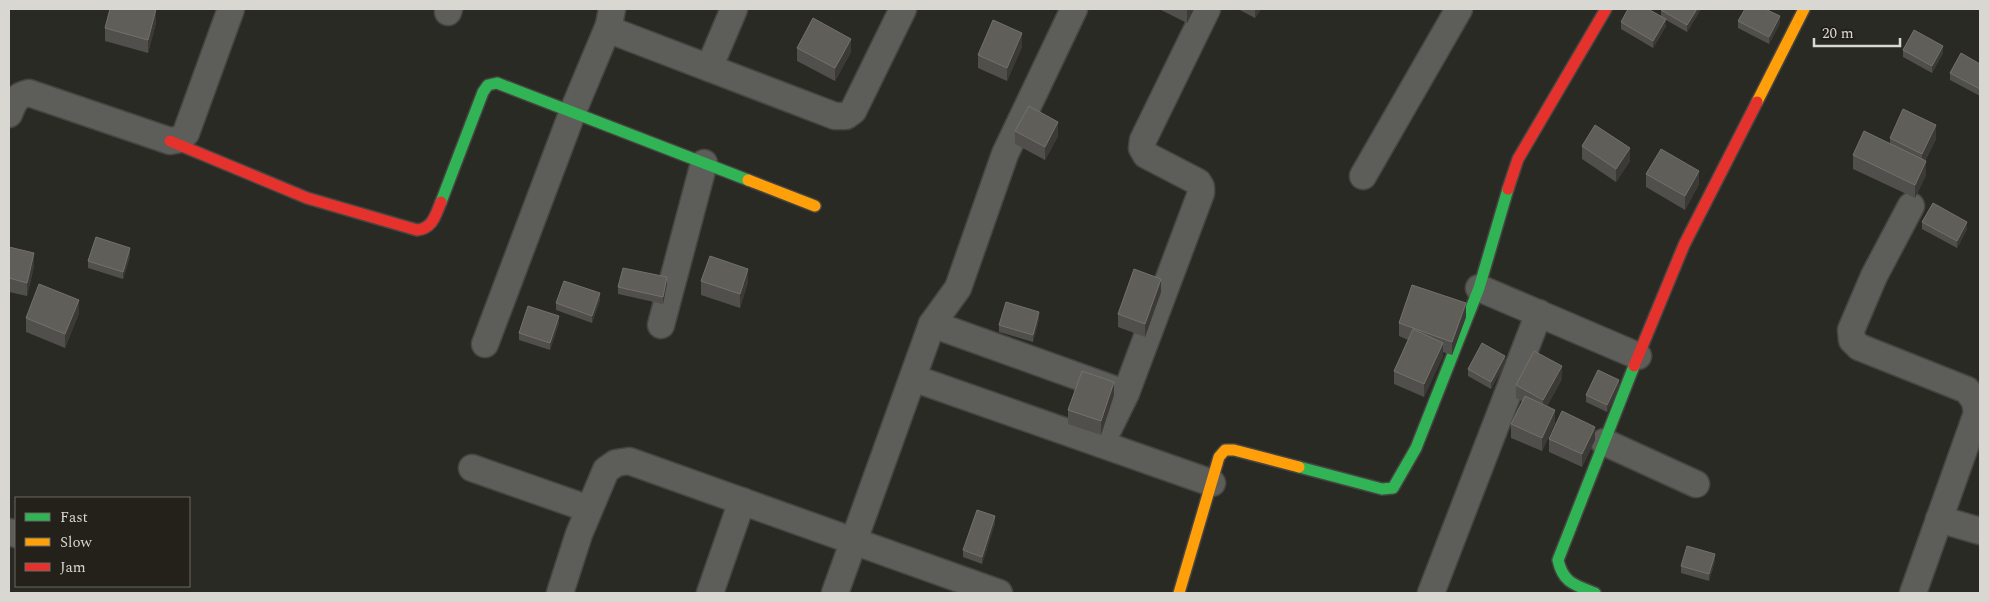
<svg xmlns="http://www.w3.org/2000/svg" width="1989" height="602" viewBox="0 0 1989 602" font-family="Spectral,serif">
	<rect width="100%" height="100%" fill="#2a2a25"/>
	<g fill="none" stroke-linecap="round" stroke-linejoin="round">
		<defs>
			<g id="street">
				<polyline points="612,9 609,25 615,32 835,116 846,116 853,111 903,9"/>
				<polyline points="448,12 449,9"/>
				<polyline points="709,68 734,9"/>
				<path d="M9 114C14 102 15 96 29 93L170 141 181 139 186 133 231 9"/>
				<polyline points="1363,176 1459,9"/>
				<polyline points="1911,206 1874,276 1851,330 1852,340 1859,347 1967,390 1975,401 1977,413 1913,593"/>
				<polyline points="1479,288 1638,356"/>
				<polyline points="932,324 1113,389"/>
				<polyline points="661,325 704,163"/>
				<polyline points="485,344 573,111 609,25"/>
				<polyline points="913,378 1212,483"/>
				<polyline points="1604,442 1696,484"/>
				<polyline points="1101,444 1126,393 1201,193 1201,187 1198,182 1146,155 1142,148 1143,140 1207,9"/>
				<polyline points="472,468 589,509"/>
				<polyline points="1939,519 1980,531"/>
				<polyline points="9,532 16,534"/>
				<polyline points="560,593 579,534 606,470 616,463 629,461 999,593"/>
				<polyline points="710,593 742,501"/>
				<polyline points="835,593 932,324 958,288 1005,154 1074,9"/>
				<polyline points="1431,593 1539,313"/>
			</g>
			<g id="fast">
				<polyline points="441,202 483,92 488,85 497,83 748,180"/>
				<polyline points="1299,467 1382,489 1393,488 1416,448 1479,288 1508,189"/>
				<path d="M1595 593C1575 585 1563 583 1558 560L1634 366"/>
			</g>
			<g id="slow">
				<polyline points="1757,102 1804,9"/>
				<polyline points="748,180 815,206"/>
				<polyline points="1179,593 1219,457 1225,450 1234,450 1299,467"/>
			</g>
			<g id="jam">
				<path d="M170 141 307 198 417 230C433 228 435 216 441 202"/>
				<polyline points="1508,189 1518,159 1606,9"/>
				<polyline points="1634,366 1684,245 1757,102"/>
			</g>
		</defs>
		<!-- street casing -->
		<use href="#street" stroke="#464541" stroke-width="29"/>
		<!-- fast casing -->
		<use href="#fast" stroke="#464541" stroke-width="14"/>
		<!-- slow casing -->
		<use href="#slow" stroke="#464541" stroke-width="14"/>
		<!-- jam casing -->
		<use href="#jam" stroke="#464541" stroke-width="14"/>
		<!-- street -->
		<use href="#street" stroke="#5d5d5a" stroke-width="26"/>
		<!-- fast -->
		<use href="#fast" stroke="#30b455" stroke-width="11"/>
		<!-- slow -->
		<use href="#slow" stroke="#ff9f0a" stroke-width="11"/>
		<!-- jam -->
		<use href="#jam" stroke="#e5322d" stroke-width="11"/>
	</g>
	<!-- wall -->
	<g fill="#504f4b">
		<polygon points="1159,9 1194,9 1187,23"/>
		<polygon points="1238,9 1261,9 1255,18"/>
		<polygon points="1701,9 1687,32 1666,20 1666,26 1653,48 1621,29 1621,22 1661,16 1661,10"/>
		<polygon points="1738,21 1780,23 1769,44 1738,28"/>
		<polygon points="156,23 148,53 105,41 105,28"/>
		<polygon points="1022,47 1007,81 978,68 978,55"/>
		<polygon points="797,48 851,52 835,81 797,61"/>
		<polygon points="1903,50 1943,53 1932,73 1903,57"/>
		<polygon points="1980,64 1980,96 1950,80 1950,73"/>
		<polygon points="1015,131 1058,136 1045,160 1015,144"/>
		<polygon points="1890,138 1936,139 1925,161 1926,175 1915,198 1853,169 1853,155 1890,144"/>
		<polygon points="1582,146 1630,161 1616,182 1582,159"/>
		<polygon points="1646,174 1699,184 1685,210 1646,187"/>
		<polygon points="1922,222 1967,229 1957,248 1922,229"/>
		<polygon points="9,247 34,266 27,296 9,292"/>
		<polygon points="130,256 123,279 88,268 88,261"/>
		<polygon points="701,281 748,282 740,308 701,295"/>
		<polygon points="667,284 663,304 618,294 618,287"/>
		<polygon points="1161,292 1145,337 1118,327 1118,314"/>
		<polygon points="600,300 592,323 556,310 556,303"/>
		<polygon points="79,313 65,348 26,332 26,318"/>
		<polygon points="1466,317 1452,355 1443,352 1443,356 1424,397 1394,384 1394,371 1408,340 1399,336 1399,323"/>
		<polygon points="1039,319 1033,342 999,332 999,325"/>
		<polygon points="559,323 550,350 519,340 519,333"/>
		<polygon points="1505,363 1491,389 1468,376 1468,369"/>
		<polygon points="1562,379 1547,406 1555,423 1542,451 1511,438 1511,424 1522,401 1516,398 1516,385"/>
		<polygon points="1619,387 1607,412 1586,402 1586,395"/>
		<polygon points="1114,395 1101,435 1068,424 1068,410"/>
		<polygon points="1549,439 1595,440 1582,467 1549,452"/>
		<polygon points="995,523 982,564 963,557 963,550"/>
		<polygon points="1715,561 1709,581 1681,573 1681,566"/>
	</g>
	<!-- shaded-wall -->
	<g fill="#3b3a36">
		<polygon points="156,9 156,23 148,53 148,40"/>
		<polygon points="1187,9 1194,9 1187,23"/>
		<polygon points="1255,9 1261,9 1255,18"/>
		<polygon points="1697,9 1701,9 1687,32 1687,25"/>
		<polygon points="1780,16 1780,23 1769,44 1769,37"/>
		<polygon points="1666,19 1666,26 1653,48 1653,41"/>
		<polygon points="1022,33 1022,47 1007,81 1007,68"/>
		<polygon points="851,39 851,52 835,81 835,68"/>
		<polygon points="1943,46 1943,53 1932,73 1932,66"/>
		<polygon points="1058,122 1058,136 1045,160 1045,147"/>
		<polygon points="1936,125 1936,139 1922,167 1922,154"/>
		<polygon points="1630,148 1630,161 1616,182 1616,169"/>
		<polygon points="1926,161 1926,175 1915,198 1915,185"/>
		<polygon points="1699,171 1699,184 1685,210 1685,196"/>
		<polygon points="1967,222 1967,229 1957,248 1957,241"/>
		<polygon points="130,248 130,256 123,279 123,272"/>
		<polygon points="34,253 34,266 27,296 27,283"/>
		<polygon points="748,269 748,282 740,308 740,294"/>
		<polygon points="667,277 667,284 663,304 663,297"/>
		<polygon points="1161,279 1161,292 1145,337 1145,324"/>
		<polygon points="600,293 600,300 592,323 592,316"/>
		<polygon points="79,300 79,313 65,348 65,334"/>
		<polygon points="1466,303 1466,317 1452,355 1452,342"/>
		<polygon points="1039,312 1039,319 1033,342 1033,335"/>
		<polygon points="559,316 559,323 550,350 550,343"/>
		<polygon points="1443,343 1443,356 1424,397 1424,384"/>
		<polygon points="1505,356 1505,363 1491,389 1491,382"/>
		<polygon points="1562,366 1562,379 1543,413 1543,400"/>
		<polygon points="1619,380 1619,387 1607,412 1607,405"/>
		<polygon points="1114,382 1114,395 1101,435 1101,421"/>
		<polygon points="1555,410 1555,423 1542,451 1542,438"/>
		<polygon points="1595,427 1595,440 1582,467 1582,454"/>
		<polygon points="995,516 995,523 982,564 982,557"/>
		<polygon points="1715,554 1715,561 1709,581 1709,574"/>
	</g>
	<!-- building -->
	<g fill="#5f5e59" stroke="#72716c">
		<polygon points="110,9 156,9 148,40 105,28"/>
		<polygon points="1628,9 1648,9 1666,19 1653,41 1621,22"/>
		<polygon points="1662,9 1697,9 1687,25 1661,10"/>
		<polygon points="1745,9 1765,9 1780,16 1769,37 1738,21"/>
		<polygon points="813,18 851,39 835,68 797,48"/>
		<polygon points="993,20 1022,33 1007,68 978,55"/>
		<polygon points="1914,30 1943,46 1932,66 1903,50"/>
		<polygon points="1961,53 1980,64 1980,89 1950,73"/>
		<polygon points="1029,106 1058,122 1045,147 1015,131"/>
		<polygon points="1903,109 1936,125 1922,154 1890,138"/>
		<polygon points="1595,125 1630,148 1616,169 1582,146"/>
		<polygon points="1864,131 1926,161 1915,185 1853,155"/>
		<polygon points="1661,149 1699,171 1685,196 1646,174"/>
		<polygon points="1933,203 1967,222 1957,241 1922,222"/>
		<polygon points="96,237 130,248 123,272 88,261"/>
		<polygon points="9,247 34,253 27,283 9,278"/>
		<polygon points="710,256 748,269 740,294 701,281"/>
		<polygon points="623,268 667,277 663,297 618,287"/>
		<polygon points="1134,269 1161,279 1145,324 1118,314"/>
		<polygon points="564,281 600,293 592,316 556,303"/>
		<polygon points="39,284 79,300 65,334 26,318"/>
		<polygon points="1412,285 1466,303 1452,342 1399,323"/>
		<polygon points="1006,302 1039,312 1033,335 999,325"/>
		<polygon points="528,306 559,316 550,343 519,333"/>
		<polygon points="1413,329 1443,343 1424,384 1394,371"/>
		<polygon points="1482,343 1505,356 1491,382 1468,369"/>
		<polygon points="1534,351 1562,366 1543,400 1516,385"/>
		<polygon points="1598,370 1619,380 1607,405 1586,395"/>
		<polygon points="1082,371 1114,382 1101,421 1068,410"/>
		<polygon points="1525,396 1555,410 1542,438 1511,424"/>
		<polygon points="1562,411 1595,427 1582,454 1549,439"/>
		<polygon points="977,510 995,516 982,557 963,550"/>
		<polygon points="1687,546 1715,554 1709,574 1681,566"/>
	</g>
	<!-- border -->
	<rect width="1989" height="602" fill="none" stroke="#d8d7d1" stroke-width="20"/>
	<!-- legend -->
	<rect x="15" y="497" width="175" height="90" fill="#232119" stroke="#6b6a63"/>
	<rect x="25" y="513" width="25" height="8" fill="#30b455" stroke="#6b6a63"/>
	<text x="60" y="522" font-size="15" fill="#d8d7d1">Fast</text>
	<rect x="25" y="538" width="25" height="8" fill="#ff9f0a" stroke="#6b6a63"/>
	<text x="60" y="547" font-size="15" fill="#d8d7d1">Slow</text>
	<rect x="25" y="563" width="25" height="8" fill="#e5322d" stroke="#6b6a63"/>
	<text x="60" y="572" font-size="15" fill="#d8d7d1">Jam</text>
	<!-- scale -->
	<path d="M1814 38v8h86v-8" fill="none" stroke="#d8d7d1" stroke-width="2.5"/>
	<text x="1822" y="38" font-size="15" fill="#d8d7d1" stroke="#232119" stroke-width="4" paint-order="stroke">20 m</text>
</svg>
